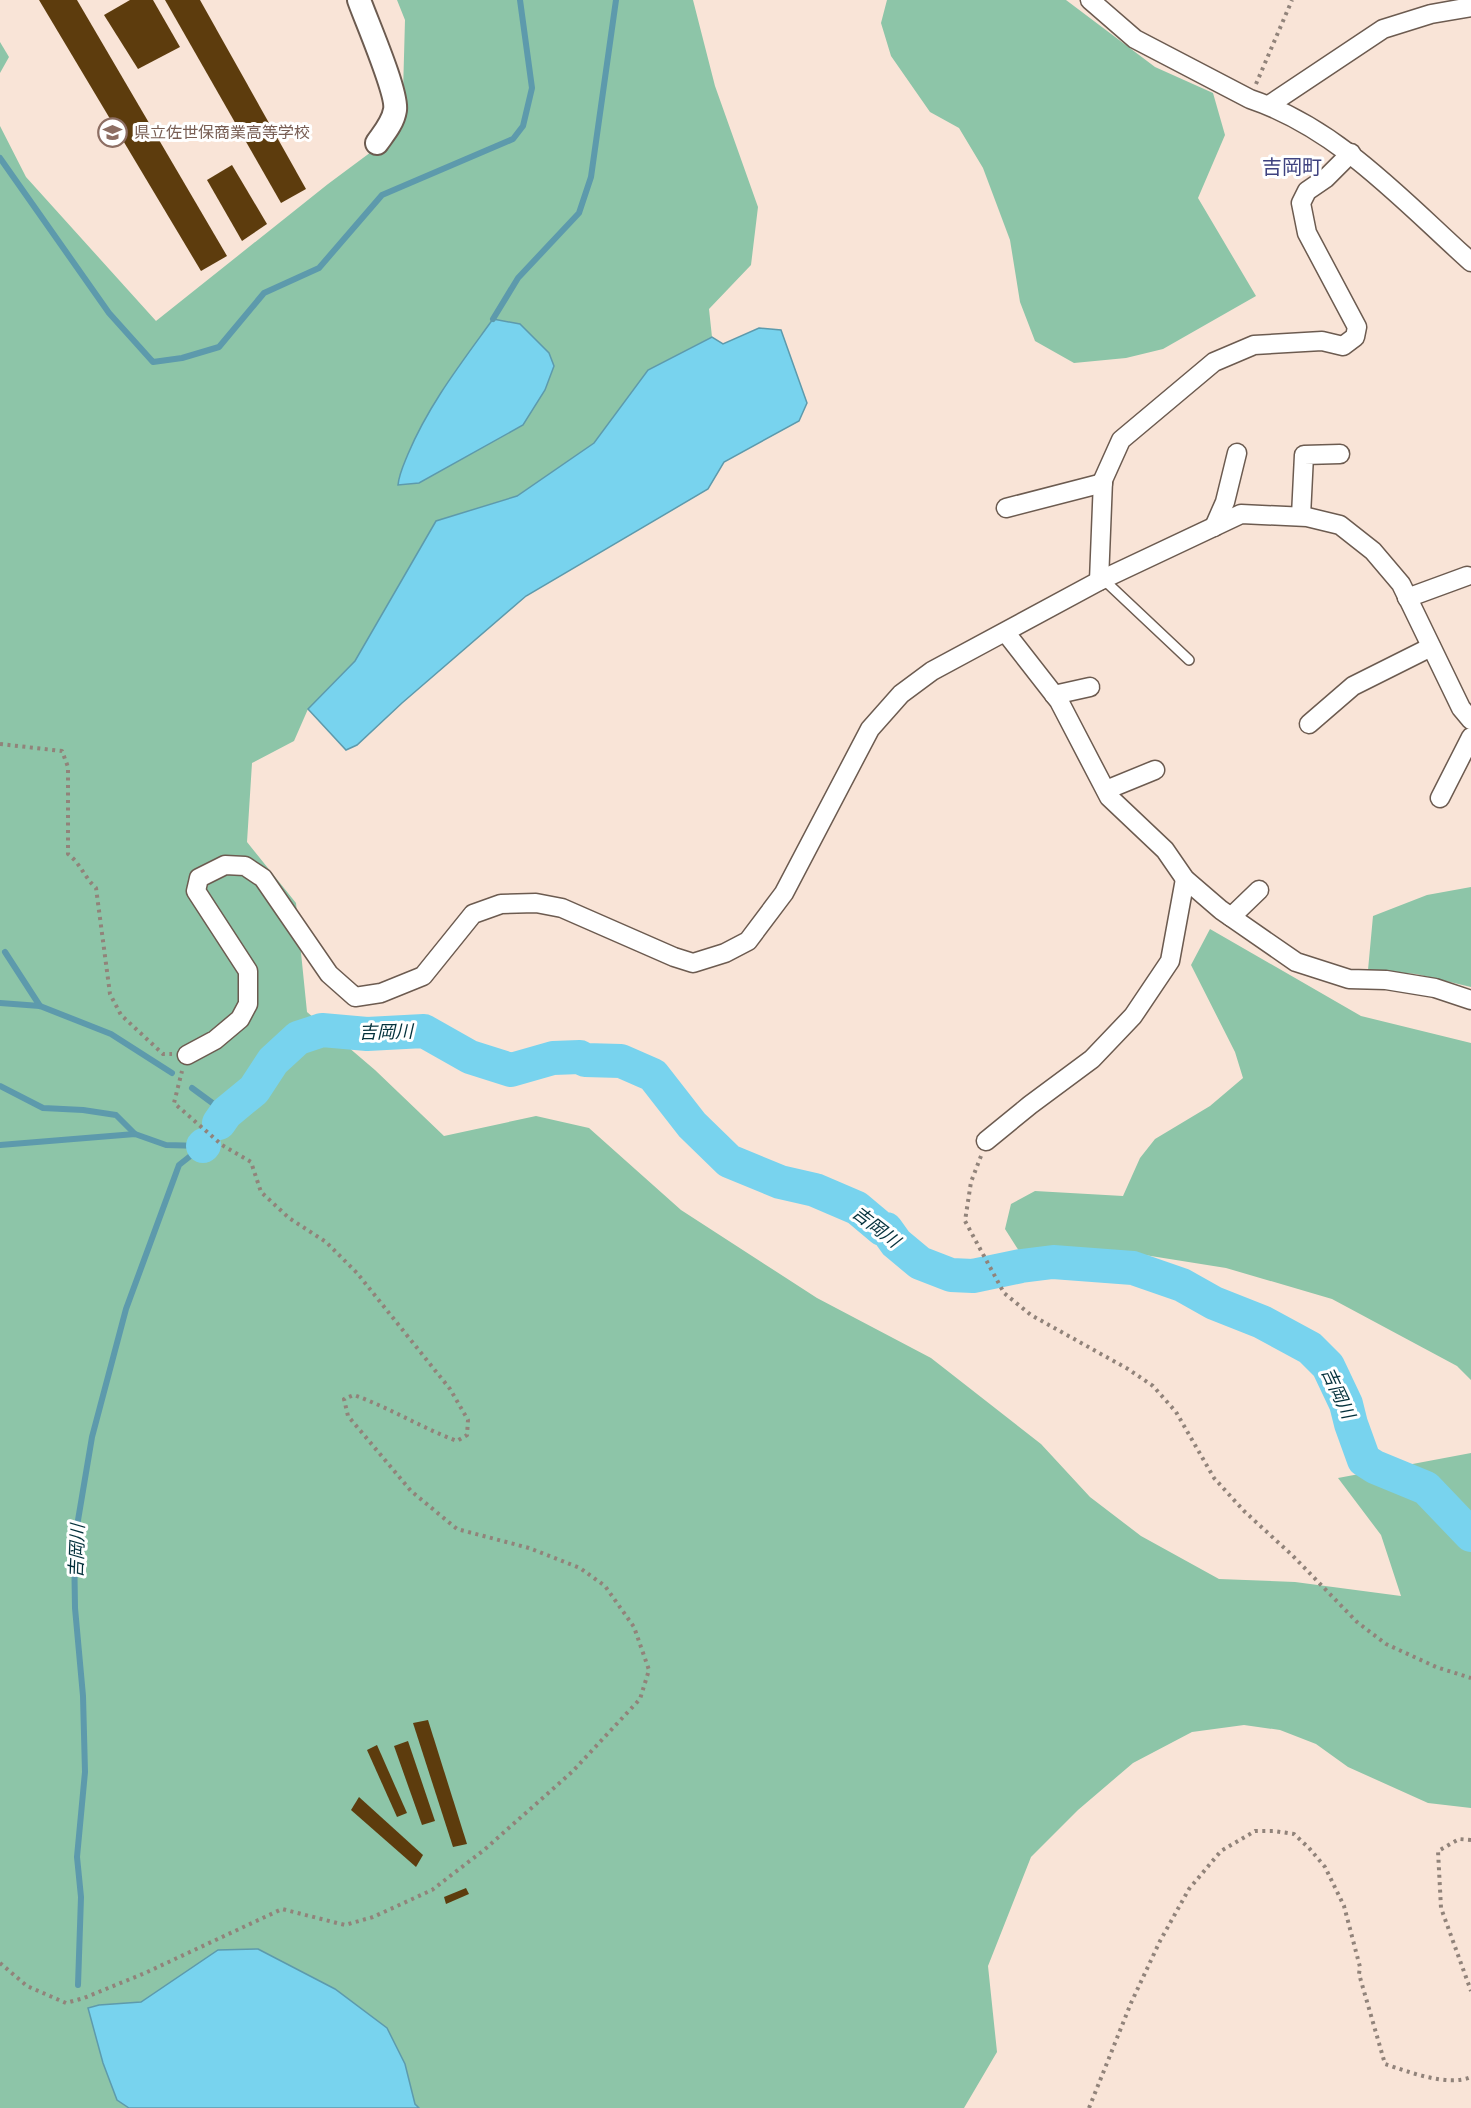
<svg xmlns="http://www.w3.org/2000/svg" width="1471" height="2108" viewBox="0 0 1471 2108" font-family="Bitter,'Noto Sans JP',serif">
	<rect width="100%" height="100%" fill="#f9e4d7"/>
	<!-- green -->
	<g fill="#8dc5a8">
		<polygon points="397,0 693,0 715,86 758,207 751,265 709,309 712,337 648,370 594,443 517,496 436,521 355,661 308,709 294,741 252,763 247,842 296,903 307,1012 375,1070 444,1136 536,1116 589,1128 681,1210 817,1298 931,1358 1041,1444 1090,1497 1141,1536 1219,1579 1295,1582 1401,1596 1381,1535 1338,1478 1471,1453 1471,1808 1428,1803 1348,1767 1316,1744 1280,1730 1244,1725 1192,1732 1133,1763 1078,1810 1031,1857 988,1966 997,2052 964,2108 0,2108 0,126 26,177 156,321 328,184 402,129 405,20"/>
		<polygon points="887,0 1066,0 1155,67 1213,93 1225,135 1198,198 1256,296 1163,349 1126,358 1074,363 1035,341 1020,302 1010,240 983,168 959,128 930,112 891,56 881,23"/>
		<polygon points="0,42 9,57 0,73"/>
		<polygon points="1471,887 1471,987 1416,974 1368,970 1373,916 1427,895"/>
		<polygon points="1210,929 1361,1016 1471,1043 1471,1380 1457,1366 1332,1299 1226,1268 1132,1253 1069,1261 1019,1251 1005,1229 1011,1204 1035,1191 1123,1196 1140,1158 1155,1139 1210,1106 1243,1078 1235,1052 1191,965"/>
	</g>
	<!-- water -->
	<g fill="#78d3ee" stroke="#5d9aac" stroke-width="1.5">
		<path d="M493 319 520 324 549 353 554 366 545 390 523 425 419 483 398 485C399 474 404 464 408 454 429 404 462 362 493 319Z"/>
		<polygon points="759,328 781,330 807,403 799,421 724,462 708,489 526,596 402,703 357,745 346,750 308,709 355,661 436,521 517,496 594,443 648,370 712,337 723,344"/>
		<polygon points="258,1949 335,1989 387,2028 405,2064 415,2104 419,2108 129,2108 117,2100 103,2063 88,2008 99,2005 141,2002 218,1950"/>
	</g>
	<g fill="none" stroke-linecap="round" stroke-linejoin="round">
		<!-- stream -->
		<g stroke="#5d9aac" stroke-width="6">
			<polyline points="0,158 109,313 153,362 182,358 219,347 264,293 319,268 382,195 513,139 523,126 532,88 520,0"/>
			<polyline points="493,319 518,278 579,213 591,177 616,0"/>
			<polyline points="5,952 40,1006"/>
			<polyline points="0,1003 40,1006 111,1034 172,1073"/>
			<polyline points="0,1086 43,1108 83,1110 116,1115 135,1134"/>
			<polyline points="192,1088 226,1113"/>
			<polyline points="0,1145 135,1134 166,1145 202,1146"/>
			<polyline points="78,1985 81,1897 77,1857 85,1772 83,1696 75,1608 74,1544 92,1437 126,1309 179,1165 203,1146"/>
		</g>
		<!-- river -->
		<g stroke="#78d3ee" stroke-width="34">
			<polyline points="219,1123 226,1113 254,1090 273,1061 298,1038 322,1030 367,1034 424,1031 470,1057 511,1070 553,1058 580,1057 585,1060 621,1061 653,1075 692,1125 729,1161 780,1182 815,1190 857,1208 882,1229 886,1229 896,1243 920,1263 951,1275 973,1276 1021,1266 1053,1262 1133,1268 1182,1285 1214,1303 1262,1322 1310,1348 1328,1366 1346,1404 1351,1424 1364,1460 1375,1467 1426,1488 1471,1535"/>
			<polyline points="203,1146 204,1145"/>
		</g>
	</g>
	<!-- building -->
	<g fill="#5d3c0d">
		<polygon points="39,0 77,0 227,256 201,271"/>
		<polygon points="130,0 153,0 180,47 138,69 104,15"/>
		<polygon points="165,0 200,0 306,189 281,203"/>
		<polygon points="232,165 267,224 242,241 207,180"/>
		<polygon points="428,1720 467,1844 453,1847 413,1723"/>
		<polygon points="408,1741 435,1821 422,1825 394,1746"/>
		<polygon points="377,1745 407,1813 397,1817 367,1750"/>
		<polygon points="359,1797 423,1855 416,1867 351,1810"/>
		<polygon points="466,1888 469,1894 446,1904 444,1897"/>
	</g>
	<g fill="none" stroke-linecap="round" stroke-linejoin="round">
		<defs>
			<polyline id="service" points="1103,579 1189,660"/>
			<g id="minor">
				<path d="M1090 0 1135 39 1250 99C1339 129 1403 201 1471 262"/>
				<polyline points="1269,105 1383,29 1431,14 1471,7"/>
				<polyline points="1006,508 1103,483"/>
				<polyline points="1301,516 1304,455 1340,454"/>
				<polyline points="1214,527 1225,502 1237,453"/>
				<polyline points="1099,581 1103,480 1121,440 1214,362 1254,345 1322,341 1343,346 1355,337 1357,327 1307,233 1301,203 1307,191 1326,178 1351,153"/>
				<polyline points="1407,598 1467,576"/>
				<polyline points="1006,633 1059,701 1109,797 1165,850 1185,879 1221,910 1296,962 1349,979 1386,980 1435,988 1471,1000"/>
				<polyline points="1054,695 1090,687"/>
				<polyline points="1309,724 1353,686 1431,647"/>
				<polyline points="1106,790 1155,770"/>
				<polyline points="1440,798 1471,737"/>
				<polyline points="1231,917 1259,890"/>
				<polyline points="187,1055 215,1040 240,1019 248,1004 248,971 196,891 199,878 225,865 245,866 263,878 329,974 355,997 381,993 423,976 473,914 501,904 536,903 562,908 674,957 693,963 725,953 748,941 784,893 870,729 901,694 932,671 1099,581 1241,514 1307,517 1340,525 1373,551 1401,584 1461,708 1471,720"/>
				<polyline points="986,1141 1030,1105 1092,1059 1133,1016 1170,961 1185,879"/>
			</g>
			<path id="tertiary" d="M359 0C366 20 398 93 395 110 393 123 384 133 377 143"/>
		</defs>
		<!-- service casing -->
		<use href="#service" stroke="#6c5b50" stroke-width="12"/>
		<!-- minor casing -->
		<use href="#minor" stroke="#6c5b50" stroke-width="21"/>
		<!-- tertiary casing -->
		<use href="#tertiary" stroke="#6c5b50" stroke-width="26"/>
		<!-- path -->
		<g stroke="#91837a" stroke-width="4" stroke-dasharray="3 4.5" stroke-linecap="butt">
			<polyline points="1256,84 1292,0"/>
			<path d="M0 744 62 751 68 767V854C81 864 84 877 96 888L110 994 121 1015 163 1054H172"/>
			<polyline points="981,1156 971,1182 965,1221 1004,1293 1031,1315 1128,1369 1153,1386 1176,1412 1214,1478 1244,1511 1293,1556 1357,1622 1386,1644 1436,1667 1471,1678"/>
			<polyline points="1471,1840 1459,1839 1438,1851 1441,1908 1471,1991"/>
			<path d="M0 1963 27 1986 66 2003 84 1998 145 1973 282 1909 345 1925 373 1917 432 1890 484 1850 572 1772 640 1699 649 1670 634 1627 605 1586 580 1568 529 1548 457 1529 411 1491 348 1416 344 1399 354 1395C390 1408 422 1428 457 1441L467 1435 468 1420 450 1389 357 1273 326 1242 289 1218 261 1192 251 1162 222 1145 174 1103 182 1071"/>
			<path d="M1089 2108 1131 2003 1160 1941 1189 1889 1221 1851 1255 1831H1274L1294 1834 1309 1848 1325 1867 1344 1906 1360 1967 1359 1974 1385 2064C1409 2072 1448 2087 1471 2077"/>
		</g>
		<!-- service -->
		<use href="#service" stroke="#fff" stroke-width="9"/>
		<!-- minor -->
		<use href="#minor" stroke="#fff" stroke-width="18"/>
		<!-- tertiary -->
		<use href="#tertiary" stroke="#fff" stroke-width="22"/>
	</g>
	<!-- icons -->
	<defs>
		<symbol id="school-ring" viewBox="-11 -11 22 22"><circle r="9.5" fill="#fff" stroke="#8d6e63" stroke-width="1.5"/><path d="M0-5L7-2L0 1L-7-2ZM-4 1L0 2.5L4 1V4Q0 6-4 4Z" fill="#8d6e63"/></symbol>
	</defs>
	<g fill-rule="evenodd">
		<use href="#school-ring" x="96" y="116" width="33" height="33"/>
	</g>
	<g text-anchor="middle" stroke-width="6" stroke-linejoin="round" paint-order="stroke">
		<!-- education labels -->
		<g font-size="16" fill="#785e54" stroke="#fff" text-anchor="start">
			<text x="134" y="138">県立佐世保商業高等学校</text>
		</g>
		<!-- water labels -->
		<g font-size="18" font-style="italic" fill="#03303b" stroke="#fff">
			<text transform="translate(386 1032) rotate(-1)" y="6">吉岡川</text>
			<text transform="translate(876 1227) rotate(38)" y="6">吉岡川</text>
			<text transform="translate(1338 1393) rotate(65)" y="6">吉岡川</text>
			<text transform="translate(77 1551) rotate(-88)" y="6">吉岡川</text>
		</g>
		<!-- quarter labels -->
		<g font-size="20" fill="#3f427f" stroke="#fff">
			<text x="1292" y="174">吉岡町</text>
		</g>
	</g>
</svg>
